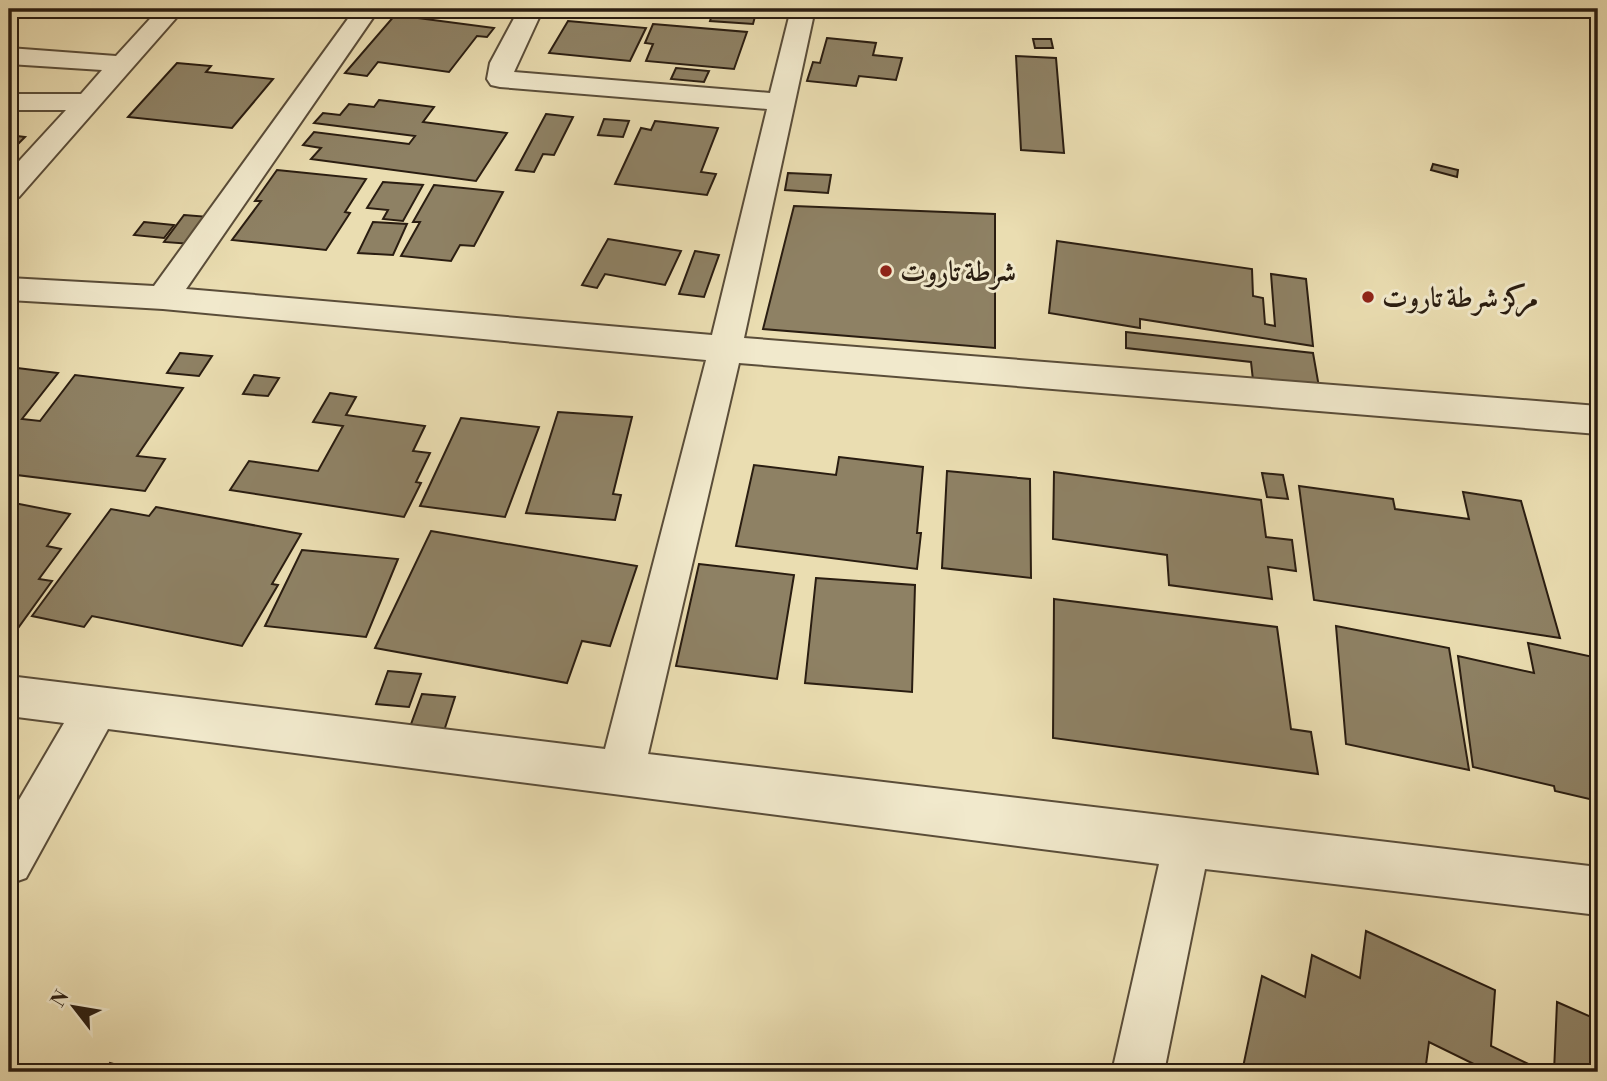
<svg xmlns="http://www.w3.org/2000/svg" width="1607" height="1081" viewBox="0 0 1607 1081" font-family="'Libre Bodoni',Amiri,serif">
	<rect width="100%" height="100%" fill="#eaddb1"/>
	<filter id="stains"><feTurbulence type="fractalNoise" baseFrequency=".00286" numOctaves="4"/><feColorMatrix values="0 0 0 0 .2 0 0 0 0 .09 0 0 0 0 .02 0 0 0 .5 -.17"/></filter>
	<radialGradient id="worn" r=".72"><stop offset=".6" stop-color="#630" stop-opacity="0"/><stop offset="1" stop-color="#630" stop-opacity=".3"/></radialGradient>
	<!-- building -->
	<g fill="#8e8164" stroke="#2a1d11" stroke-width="2">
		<polygon points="416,9 495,9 490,16"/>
		<polygon points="714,9 757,9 753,24 710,21"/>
		<polygon points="395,15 494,28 487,37 477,36 449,72 378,62 367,76 345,73"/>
		<polygon points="568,21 646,28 630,61 549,53"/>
		<polygon points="653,24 747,32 734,69 646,61 653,44 645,43"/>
		<polygon points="827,38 876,43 873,55 902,58 896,80 859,76 856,86 807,81 813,62 820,63"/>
		<polygon points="1033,39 1051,39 1053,48 1035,48"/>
		<polygon points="1016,56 1056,58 1064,153 1021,150"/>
		<polygon points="177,63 211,66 206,72 273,79 232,128 128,117"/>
		<polygon points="676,68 709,71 704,82 671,79"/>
		<polygon points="379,100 434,107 423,122 507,133 476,181 311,159 321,148 303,145 314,132 409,144 415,136 314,123 323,113 340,115 349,104 374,107"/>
		<polygon points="546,114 573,117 554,155 543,154 534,172 516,170"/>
		<polygon points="604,119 629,121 623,137 598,135"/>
		<polygon points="655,121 718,128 701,172 716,174 707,195 615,184 641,128 651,130"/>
		<polygon points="9,135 25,137 9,153"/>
		<polygon points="1433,164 1458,170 1457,177 1431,170"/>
		<polygon points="277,170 366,179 345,212 350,213 326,250 232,240 261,201 255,201"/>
		<polygon points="788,173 831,175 828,193 785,190"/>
		<polygon points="383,182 423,185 403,221 383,219 388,210 367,208"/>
		<polygon points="434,185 503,192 474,246 460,245 451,261 401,256 420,222 413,222"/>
		<polygon points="794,206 995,214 995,348 763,329"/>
		<polygon points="184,215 210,217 192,244 164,242"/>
		<polygon points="144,222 174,225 164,238 134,235"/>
		<polygon points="373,222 407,224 393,255 358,253"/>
		<polygon points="608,239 681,251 665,285 605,274 597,288 582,285"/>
		<polygon points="1057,241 1252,269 1253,296 1263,298 1265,324 1275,326 1271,274 1306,279 1313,346 1140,319 1140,328 1049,313"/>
		<polygon points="695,251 719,255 704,297 679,294"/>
		<polygon points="1126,332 1313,353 1319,387 1253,380 1251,362 1126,348"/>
		<polygon points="180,353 212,356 199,376 167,373"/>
		<polygon points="9,367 58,373 22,419 40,421 75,375 183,388 137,456 165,459 145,491 9,474"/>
		<polygon points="254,375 279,378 268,396 243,394"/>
		<polygon points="330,393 356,397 346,415 425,426 413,451 430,453 416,482 421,483 404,517 230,490 249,461 318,471 343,426 313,422"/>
		<polygon points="558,412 632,417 613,494 621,495 615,520 526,513"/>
		<polygon points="461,418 539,427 505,517 420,506"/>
		<polygon points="839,457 923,467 917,533 921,533 917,569 736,546 754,465 836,475"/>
		<polygon points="947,471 1030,479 1031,578 942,568"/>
		<polygon points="1054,472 1261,500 1266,537 1292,540 1296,571 1268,567 1272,599 1169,585 1167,555 1053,539"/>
		<polygon points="1262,473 1283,475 1288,499 1267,497"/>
		<polygon points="1299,486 1393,499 1395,509 1469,519 1463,492 1521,501 1560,638 1314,600"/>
		<polygon points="9,502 70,514 47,546 61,549 39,579 52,581 13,635 9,634"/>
		<polygon points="156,507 301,534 272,584 278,585 242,646 92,616 84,627 32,616 111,509 149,516"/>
		<polygon points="431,531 637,566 610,646 582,641 567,683 375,648"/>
		<polygon points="302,550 398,559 366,637 265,626"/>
		<polygon points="699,564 794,575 777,679 676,666"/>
		<polygon points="816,578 915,585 912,692 805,683"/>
		<polygon points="1054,599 1277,627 1291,729 1311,732 1318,774 1053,738"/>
		<polygon points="1336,626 1449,648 1469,770 1346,744"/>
		<polygon points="1528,643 1598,658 1598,801 1555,791 1554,786 1473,767 1458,656 1534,673"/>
		<polygon points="388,671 421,674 409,707 376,704"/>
		<polygon points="422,694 455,697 444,731 410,727"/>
		<polygon points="1366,931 1495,990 1491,1046 1545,1072 1490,1072 1429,1042 1425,1072 1242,1072 1262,976 1305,997 1312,955 1360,978"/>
		<polygon points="1557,1002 1598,1020 1598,1072 1554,1072"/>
		<polygon points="110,1063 143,1072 105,1072"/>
	</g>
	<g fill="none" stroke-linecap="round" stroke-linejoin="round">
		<defs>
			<g id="minor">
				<polygon points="159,9 184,9 19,197 9,199 9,172 66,110 9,110 9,94 81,94 102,70 9,64 9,48 116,56"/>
				<polygon points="355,9 379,9 186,289 712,335 767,109 500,87 491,85 487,79 490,63 519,9 543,9 514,72 770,93 791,9 815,9 744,338 1598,406 1598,434 739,363 648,754 1598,867 1598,915 1205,869 1164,1072 1112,1072 1159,864 108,729 26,878 9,884 9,817 64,723 9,716 9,676 605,749 706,360 163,309 9,300 9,278 154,286"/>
			</g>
		</defs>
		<!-- minor casing -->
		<use href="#minor" stroke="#5a4d39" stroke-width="4"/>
		<!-- minor -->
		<use href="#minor" fill="#f1e9cc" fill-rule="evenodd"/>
	</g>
	<!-- markers -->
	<g fill="#8f2418" stroke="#f1e9cc" stroke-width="2.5">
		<circle cx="886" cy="271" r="7"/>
		<circle cx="1368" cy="297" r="7"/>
	</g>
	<g text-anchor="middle" stroke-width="6" stroke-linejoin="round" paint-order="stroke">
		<!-- poi labels -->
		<g font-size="28" font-weight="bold" fill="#2a1d11" stroke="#f1e9cc" text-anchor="start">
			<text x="900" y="281">شرطة تاروت</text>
			<text x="1382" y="307">مركز شرطة تاروت</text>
		</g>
	</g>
	<!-- margin -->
	<rect width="1607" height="1081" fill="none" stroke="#eaddb1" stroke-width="35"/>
	<rect x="10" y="10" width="1586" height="1060" fill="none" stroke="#2a1d11" stroke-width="3.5"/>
	<rect x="18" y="18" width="1572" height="1046" fill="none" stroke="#2a1d11" stroke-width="2"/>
	<!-- north arrow -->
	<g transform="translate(74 1007) rotate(301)" stroke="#f1e9cc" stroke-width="5" paint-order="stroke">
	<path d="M0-5L12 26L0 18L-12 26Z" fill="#2a1d11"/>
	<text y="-10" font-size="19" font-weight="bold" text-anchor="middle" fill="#2a1d11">N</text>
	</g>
	<rect width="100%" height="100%" filter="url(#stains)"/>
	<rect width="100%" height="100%" fill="url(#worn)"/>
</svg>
